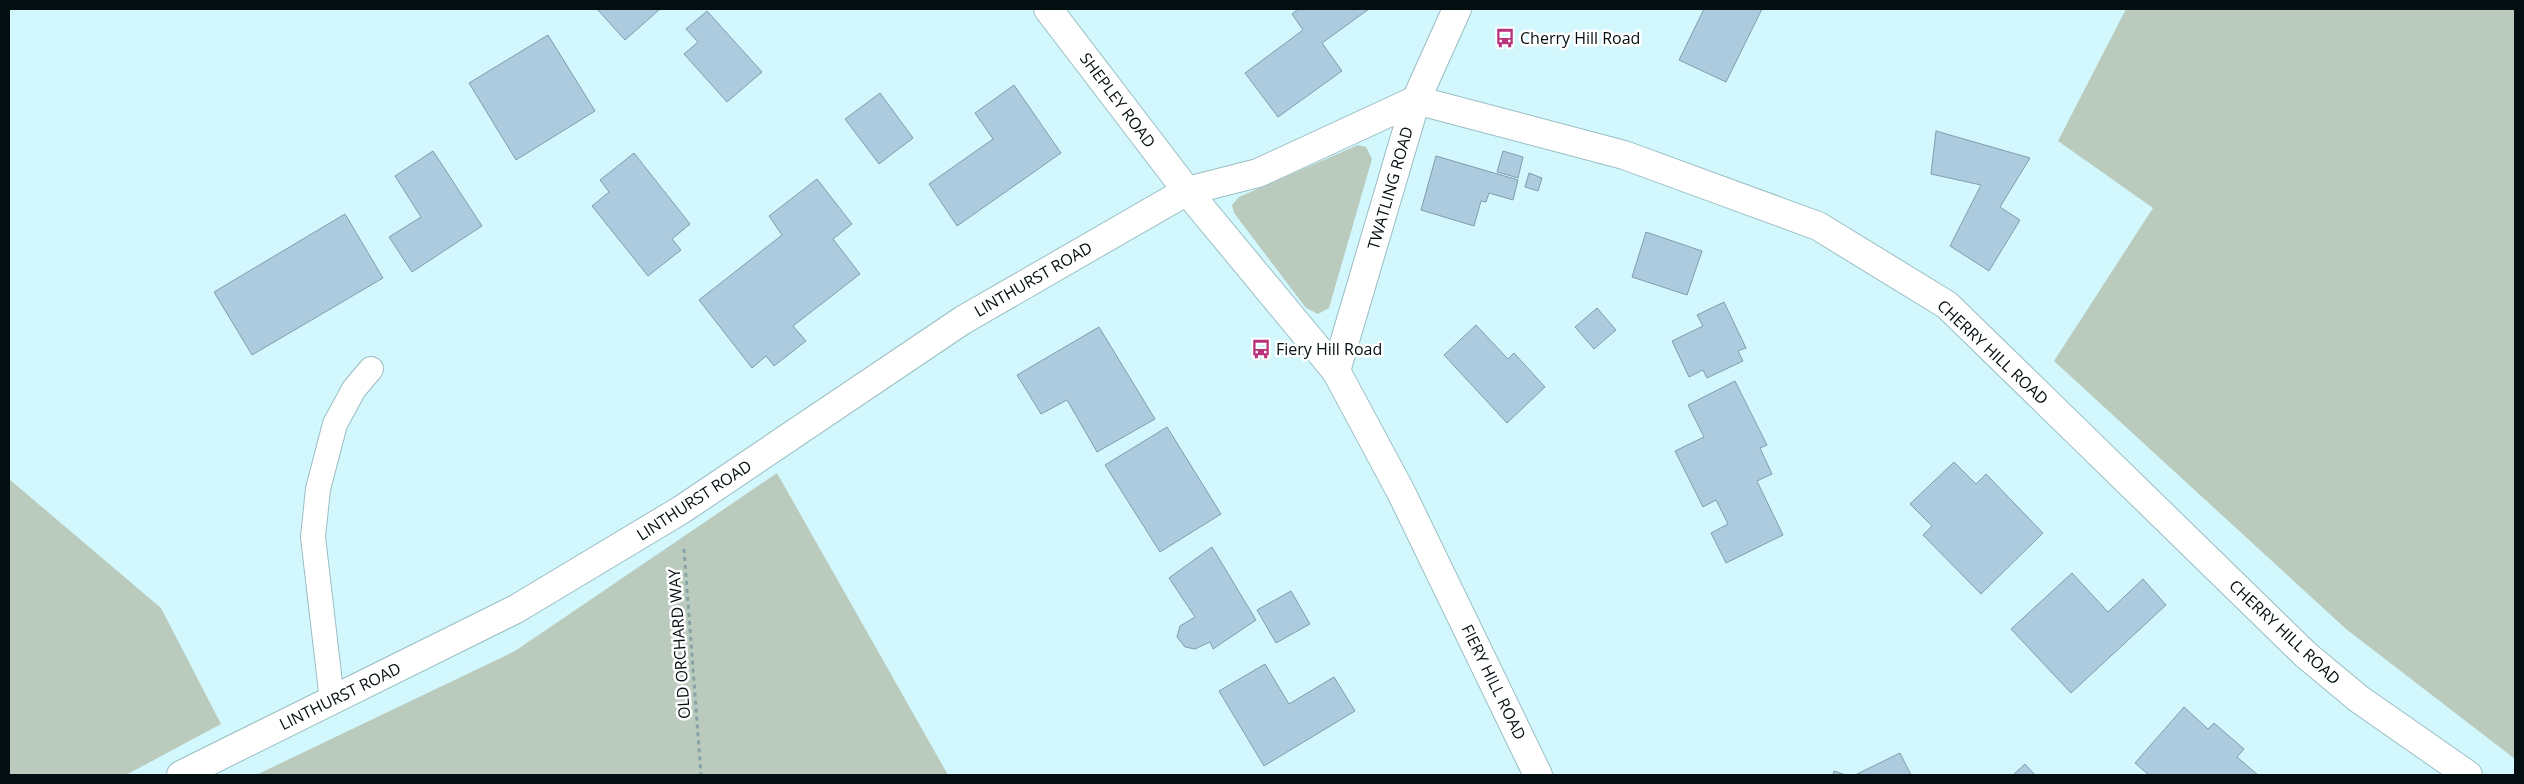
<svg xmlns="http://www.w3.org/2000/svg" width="2524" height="784" viewBox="0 0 2524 784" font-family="'Open Sans',sans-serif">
	<rect width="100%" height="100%" fill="#d2f8fe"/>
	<!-- green -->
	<g fill="#bacbbd">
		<polygon points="2126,9 2515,9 2515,759 2346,629 2054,361 2153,208 2058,141"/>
		<polygon points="1358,145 1366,147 1372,159 1329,308 1318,314 1306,308 1234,213 1232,205 1239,197"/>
		<polygon points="777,473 948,775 256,775 515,651"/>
		<polygon points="9,479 161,608 221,724 126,775 9,775"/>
	</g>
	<!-- building -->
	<g fill="#adcbde" stroke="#819cae">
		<polygon points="597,9 660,9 625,40"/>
		<polygon points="1298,9 1369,9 1322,43 1342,71 1278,117 1245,73 1303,30 1292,14"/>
		<polygon points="1704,9 1762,9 1726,82 1679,60"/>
		<polygon points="707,11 762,72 727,102 684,54 698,42 686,29"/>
		<polygon points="548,35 595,111 516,160 469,83"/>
		<polygon points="1014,85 1061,153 957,226 929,184 993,139 975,113"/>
		<polygon points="880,93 913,138 879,164 845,119"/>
		<polygon points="1936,131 2030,158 2000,207 2020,220 1989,271 1950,246 1981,185 1931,174"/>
		<polygon points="433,151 482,226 412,272 389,237 421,217 395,176"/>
		<polygon points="1503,151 1523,157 1518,178 1497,172"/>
		<polygon points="634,153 690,224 672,239 681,250 648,276 592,206 609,192 600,180"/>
		<polygon points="1436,156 1518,180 1513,200 1489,193 1486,202 1481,201 1474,226 1421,210"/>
		<polygon points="1529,173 1542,178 1538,191 1525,187"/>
		<polygon points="817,179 852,224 833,239 860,274 793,326 806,341 774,366 766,356 752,368 699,300 782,235 769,216"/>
		<polygon points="345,214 383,278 252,355 214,292"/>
		<polygon points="1646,232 1702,251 1687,295 1632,277"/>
		<polygon points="1724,302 1746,348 1738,351 1743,361 1707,378 1703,370 1689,377 1672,341 1703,326 1697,315"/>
		<polygon points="1597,308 1616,330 1594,349 1575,327"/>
		<polygon points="1476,325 1508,359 1514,353 1545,387 1507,423 1444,355"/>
		<polygon points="1099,327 1155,419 1097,452 1067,400 1041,414 1017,375"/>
		<polygon points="1735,381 1767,445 1760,448 1772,474 1757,481 1783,535 1726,563 1711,533 1728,524 1716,500 1703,507 1675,451 1704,437 1688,405"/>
		<polygon points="1167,427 1221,514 1160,552 1105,465"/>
		<polygon points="1954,462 1976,484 1986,474 2043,533 1981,594 1923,535 1932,526 1910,504"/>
		<polygon points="1212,547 1256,620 1213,649 1210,642 1195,649 1185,647 1177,637 1180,626 1195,617 1169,578"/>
		<polygon points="2072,573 2108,612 2143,579 2166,605 2071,693 2011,629"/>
		<polygon points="1291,591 1310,624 1276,643 1257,610"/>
		<polygon points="1265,664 1289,704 1334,677 1355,711 1264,766 1219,691"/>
		<polygon points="2184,707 2208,729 2214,723 2244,749 2237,757 2258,775 2149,775 2135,763"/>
		<polygon points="1900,753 1911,775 1855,775"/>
		<polygon points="2025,764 2035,775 2013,775"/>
		<polygon points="1834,771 1846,775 1833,775"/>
	</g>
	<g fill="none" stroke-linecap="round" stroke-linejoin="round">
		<defs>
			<polyline id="service" points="332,700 313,537 318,489 335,424 354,389 371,369"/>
			<g id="minor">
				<polyline points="1416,100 1624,155 1818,226 1947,305 2306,655 2359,699 2468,775"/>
				<polyline points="181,775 516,609 681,510 963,320 1187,191"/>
			</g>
			<g id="tertiary">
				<polyline points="1048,9 1187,191 1336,371 1401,492 1538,775"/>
				<polyline points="1187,191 1258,173 1416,100"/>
				<polyline points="1336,371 1416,100 1457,9"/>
			</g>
		</defs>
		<!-- service casing -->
		<use href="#service" stroke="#99bdc3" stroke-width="26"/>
		<!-- minor casing -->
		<use href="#minor" stroke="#99bdc3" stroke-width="30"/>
		<!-- tertiary casing -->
		<use href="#tertiary" stroke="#99bdc3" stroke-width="30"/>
		<!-- path -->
		<polyline stroke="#86a3a7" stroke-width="3" stroke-dasharray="4 4" stroke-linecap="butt" points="684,549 701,775"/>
		<!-- service -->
		<use href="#service" stroke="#fff" stroke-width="24"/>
		<!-- minor -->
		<use href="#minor" stroke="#fff" stroke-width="28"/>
		<!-- tertiary -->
		<use href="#tertiary" stroke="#fff" stroke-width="28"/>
	</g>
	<!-- icons -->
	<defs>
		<symbol id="bus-bare" viewBox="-9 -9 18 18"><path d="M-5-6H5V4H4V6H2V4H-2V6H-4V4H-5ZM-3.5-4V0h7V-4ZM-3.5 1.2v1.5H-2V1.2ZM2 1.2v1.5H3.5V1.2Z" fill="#b7347c" stroke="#fff" stroke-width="2.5" paint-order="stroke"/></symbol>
	</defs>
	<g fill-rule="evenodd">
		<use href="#bus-bare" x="1491" y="24" width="28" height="28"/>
		<use href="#bus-bare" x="1247" y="335" width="28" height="28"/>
	</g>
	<g text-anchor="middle" stroke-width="5" stroke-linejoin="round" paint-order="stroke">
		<!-- poi labels -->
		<g font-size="16" fill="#030e10" stroke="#fff" text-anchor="start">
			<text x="1520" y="44">Cherry Hill Road</text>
			<text x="1276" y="355">Fiery Hill Road</text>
		</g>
		<!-- street labels -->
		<g font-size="16" fill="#030e10" stroke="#fff">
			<text transform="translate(1118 100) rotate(53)" y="6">SHEPLEY ROAD</text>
			<text transform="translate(1390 188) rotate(-74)" y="6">TWATLING ROAD</text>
			<text transform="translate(1033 279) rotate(-30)" y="6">LINTHURST ROAD</text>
			<text transform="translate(1993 352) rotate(43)" y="6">CHERRY HILL ROAD</text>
			<text transform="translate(694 500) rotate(-33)" y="6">LINTHURST ROAD</text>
			<text transform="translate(2285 632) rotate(43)" y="6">CHERRY HILL ROAD</text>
			<text transform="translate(679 644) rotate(-94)" y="6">OLD ORCHARD WAY</text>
			<text transform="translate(1494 682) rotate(64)" y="6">FIERY HILL ROAD</text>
			<text transform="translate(340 696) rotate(-26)" y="6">LINTHURST ROAD</text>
		</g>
	</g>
	<!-- border -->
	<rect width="2524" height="784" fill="none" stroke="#030e10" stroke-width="20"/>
</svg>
